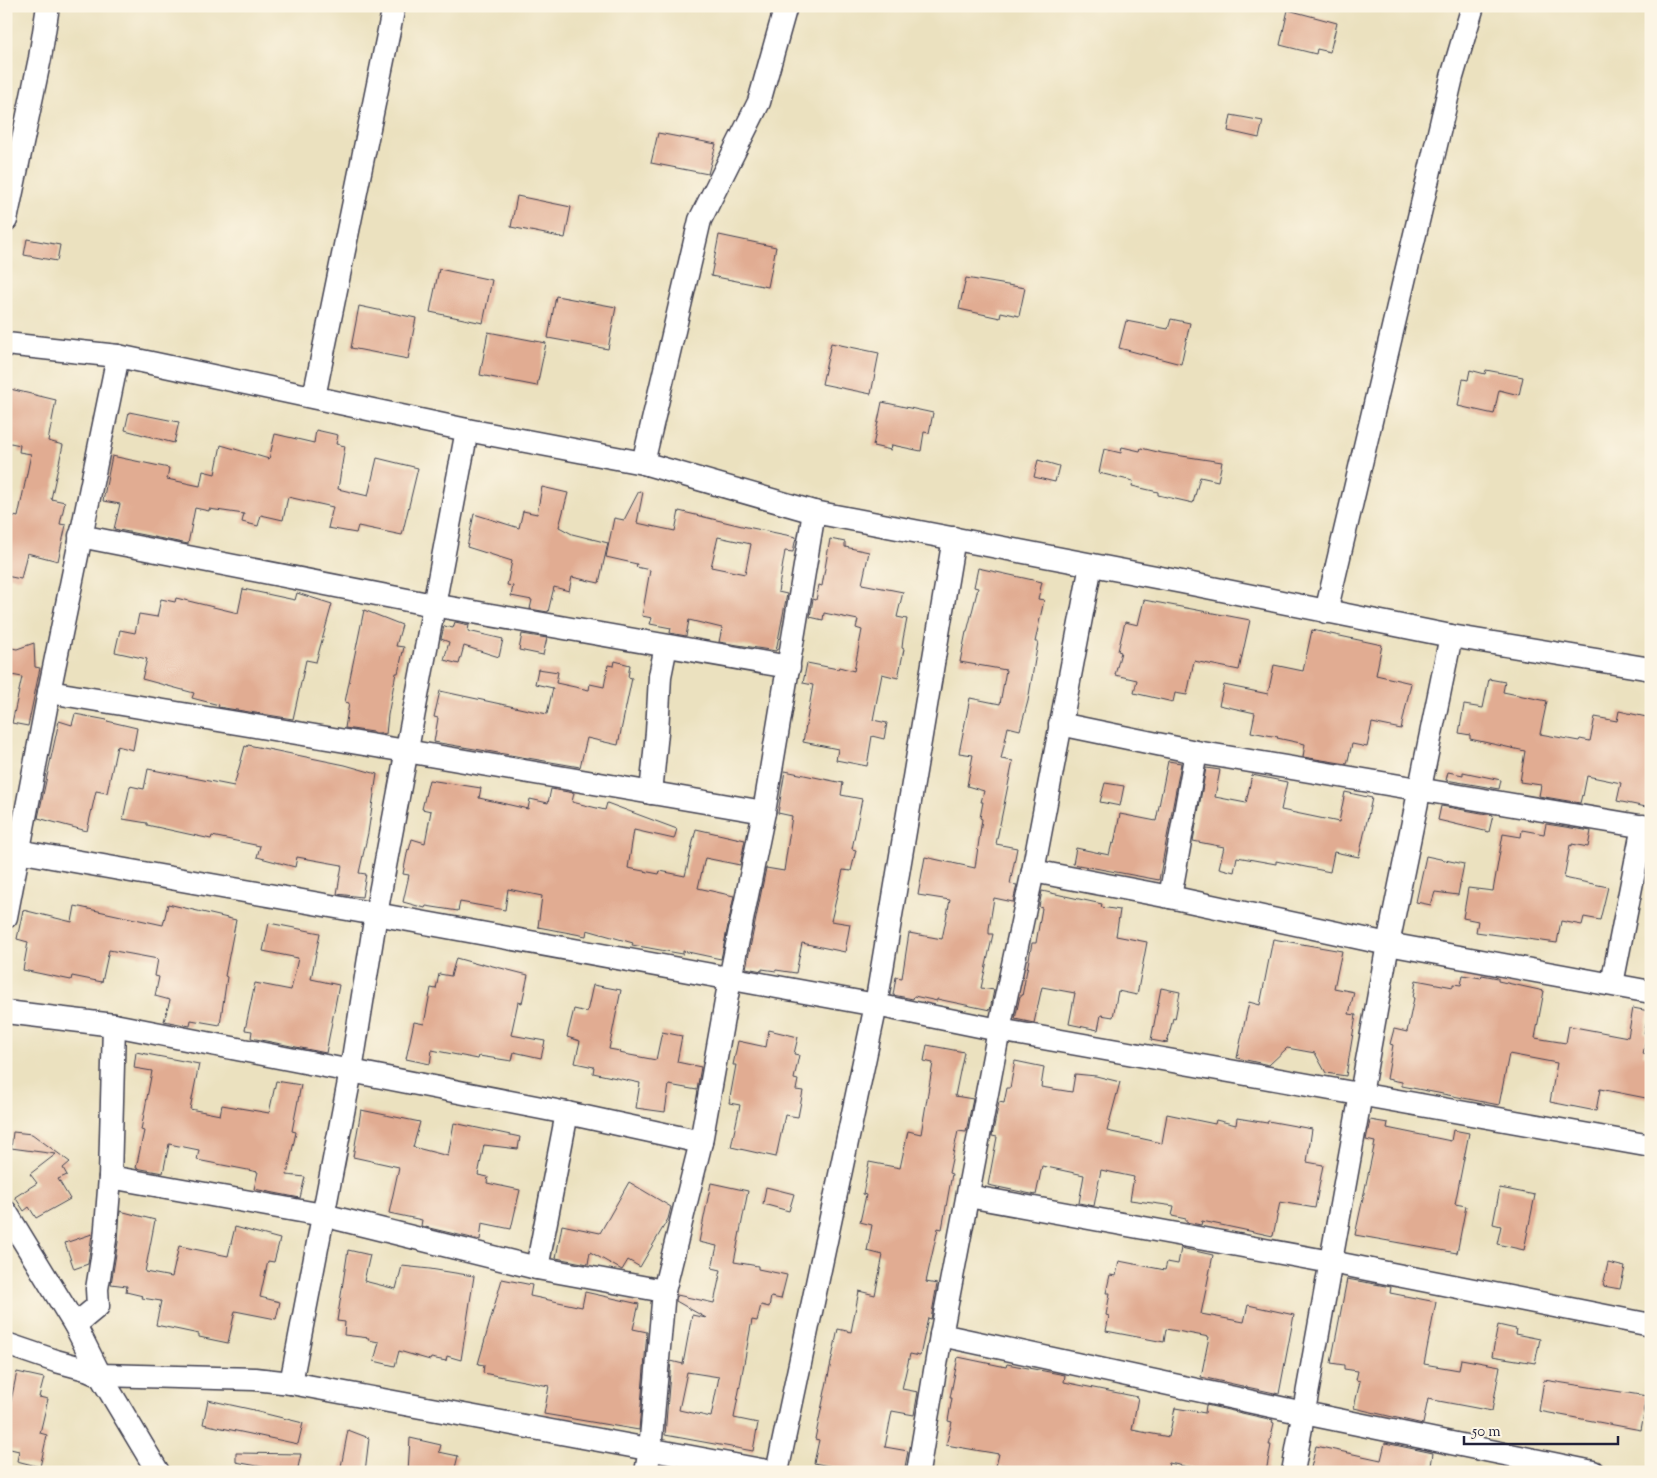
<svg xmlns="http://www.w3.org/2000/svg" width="1657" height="1478" viewBox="0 0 1657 1478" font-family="'Sorts Mill Goudy',serif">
	<rect width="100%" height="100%" fill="#fcf5e5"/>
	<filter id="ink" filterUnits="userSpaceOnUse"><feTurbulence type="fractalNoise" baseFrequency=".02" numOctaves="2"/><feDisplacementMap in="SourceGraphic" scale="10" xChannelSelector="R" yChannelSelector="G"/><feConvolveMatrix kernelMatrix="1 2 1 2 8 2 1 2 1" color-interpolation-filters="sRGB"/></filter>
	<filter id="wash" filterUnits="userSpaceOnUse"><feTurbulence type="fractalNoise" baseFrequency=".0096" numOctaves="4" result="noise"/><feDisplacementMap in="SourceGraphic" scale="20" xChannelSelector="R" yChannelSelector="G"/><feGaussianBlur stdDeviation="1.12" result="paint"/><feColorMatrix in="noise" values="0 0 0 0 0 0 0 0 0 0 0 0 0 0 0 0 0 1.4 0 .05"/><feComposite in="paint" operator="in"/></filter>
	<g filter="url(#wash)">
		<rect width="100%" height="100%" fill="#ebe1bf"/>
		<g id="blocks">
			<!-- building -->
			<g fill="#e1ac92" fill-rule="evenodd">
				<polygon points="1288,10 1337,23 1330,52 1317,49 1316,54 1280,45"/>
				<polygon points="1231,115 1263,121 1259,138 1228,131"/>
				<polygon points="658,133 716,144 708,174 651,163"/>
				<polygon points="517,196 571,207 565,238 511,227"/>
				<polygon points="719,235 776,247 768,287 711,276"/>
				<polygon points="27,239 60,245 57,261 24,255"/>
				<polygon points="439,269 492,280 483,323 430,312"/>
				<polygon points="966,278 1025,288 1019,316 1001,312 1000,318 959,309"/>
				<polygon points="556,296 616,307 608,349 548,338"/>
				<polygon points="359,306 416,318 408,359 351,348"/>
				<polygon points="1171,319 1190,323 1181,364 1119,348 1126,321 1168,329"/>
				<polygon points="488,332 546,343 537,386 480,375"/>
				<polygon points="831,343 879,353 871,394 822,384"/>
				<polygon points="1470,370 1485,374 1486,370 1523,377 1519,395 1499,390 1494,414 1458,406 1463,379 1468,380"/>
				<polygon points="6,388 56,400 48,441 63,445 51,499 65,502 60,524 66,525 58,561 27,553 21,579 6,576 6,514 18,517 31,454 19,452 20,445 6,442"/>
				<polygon points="882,402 933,413 929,433 924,432 921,451 892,445 891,450 873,446"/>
				<polygon points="129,412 179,422 174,443 125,430"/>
				<polygon points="316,430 338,435 336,444 345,446 338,489 368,496 377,458 418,468 402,535 358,526 356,533 328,528 333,507 288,497 283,520 261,515 258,526 242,522 244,514 209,509 209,511 195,508 188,544 114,529 120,504 103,501 112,456 169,468 167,479 200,486 203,471 215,474 221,445 269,459 275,434 314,443"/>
				<polygon points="1122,447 1140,451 1141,448 1162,453 1222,462 1218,481 1200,477 1193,503 1158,495 1158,492 1132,486 1133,481 1099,473 1104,449 1121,453"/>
				<polygon points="1038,460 1059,466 1055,482 1034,477"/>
				<polygon points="542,487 568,493 559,527 572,534 608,543 599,583 572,577 569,591 554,587 548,612 530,609 532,600 511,596 513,586 507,585 512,561 467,547 474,514 519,528 523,511 537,514"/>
				<path d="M639 491 643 492 637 523 675 531 679 511 742 526 796 537 793 552 785 551 778 592 787 594 776 651 719 642 722 628 689 620 686 636 670 633 671 628 650 624 652 618 642 616 650 570 636 567 637 564 606 557 614 518 624 520ZM718 537 751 544 745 574 711 567Z"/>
				<polygon points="830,539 845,542 845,547 869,552 862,584 903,592 897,617 907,619 903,639 902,648 904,649 898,678 882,674 873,720 887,723 884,739 872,736 867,766 836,760 838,749 803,742 813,685 803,683 807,663 838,669 839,667 854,671 862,630 856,628 858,620 824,613 823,620 810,617 813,599 816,600 819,585 822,586"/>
				<polygon points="978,568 1042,582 1038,599 1044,600 1035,642 1038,642 1028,701 1020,730 1008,727 1001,759 1013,761 996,844 1017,848 1010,884 1017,885 1013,902 994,898 989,929 989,934 993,934 981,988 994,990 990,1010 937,999 937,1001 914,996 913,999 893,995 896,977 902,978 909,933 942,939 950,900 918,895 925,857 975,868 982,819 980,818 983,802 981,802 984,791 967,786 973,755 959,753 970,698 1000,704 1006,670 960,662 966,632 967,632 978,588 974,587"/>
				<polygon points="243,589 295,600 297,593 332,604 316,662 306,660 293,719 218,707 219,705 192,698 194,693 142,679 147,659 115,652 120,630 135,633 139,614 157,617 161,599 175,602 176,598 238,613"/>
				<polygon points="1144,600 1250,620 1239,670 1194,661 1187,695 1175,693 1173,702 1134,693 1137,680 1115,675 1121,652 1118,651 1125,622 1138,625"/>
				<polygon points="364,610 402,625 396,646 404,647 398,673 396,673 388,715 386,734 345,728 349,703 345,702"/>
				<polygon points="455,622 469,625 468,631 503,639 499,657 464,646 459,664 444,660 449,642 441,639 444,626 453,628"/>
				<polygon points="1312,630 1382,645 1376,675 1411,683 1401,729 1372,723 1367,747 1352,744 1347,764 1303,757 1305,744 1277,738 1278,737 1251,732 1255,713 1219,705 1224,685 1268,694 1274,665 1303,671"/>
				<polygon points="522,634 547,638 543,655 519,650"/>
				<polygon points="34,643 35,667 40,668 28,726 12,723 22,677 6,674 6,647 17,649"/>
				<polygon points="615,661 630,665 628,677 632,678 618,745 587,738 580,767 434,742 438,718 434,717 440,691 547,714 553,688 535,684 538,669 558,672 556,683 589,690 590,684 604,687 608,665 614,666"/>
				<polygon points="1489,679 1505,682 1503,692 1547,701 1540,734 1579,741 1580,739 1590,741 1595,717 1617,721 1619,711 1651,718 1651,808 1617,801 1621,783 1587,776 1583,796 1582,795 1580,803 1539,796 1541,785 1520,782 1525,751 1470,739 1470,735 1459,733 1464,705 1483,708"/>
				<polygon points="75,714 107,720 107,721 137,728 133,750 117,746 107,793 96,791 87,831 38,818 59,721 72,725"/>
				<polygon points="248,745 345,765 377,774 368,833 359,873 366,874 362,897 337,894 342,865 297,857 295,867 257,857 260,846 212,836 211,839 147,825 147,823 123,819 130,786 144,789 148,769 234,786 245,746 247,747"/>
				<polygon points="1168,761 1181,763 1159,880 1073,864 1076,848 1109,855 1112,843 1114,844 1120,814 1156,821"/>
				<polygon points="1206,768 1220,770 1215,797 1246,803 1252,775 1287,782 1281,810 1339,822 1345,792 1372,798 1359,857 1334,852 1330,872 1276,861 1276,864 1237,857 1234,872 1219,868 1224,847 1193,841"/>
				<polygon points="785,771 843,783 841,795 862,799 852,849 856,850 851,871 843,870 831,921 850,924 845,952 802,943 796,973 776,970 776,971 762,969 762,971 746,968 766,868 784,871 792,816 778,813"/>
				<polygon points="1448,772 1463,775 1463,772 1501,780 1499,789 1446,780"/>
				<polygon points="429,780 481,788 479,798 528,809 530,799 548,803 551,789 574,793 572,802 605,810 607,803 677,829 674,839 634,830 628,868 659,874 660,871 685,876 696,829 745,840 740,865 705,858 698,888 734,896 721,959 683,951 683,954 632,945 633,943 587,930 586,936 538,927 542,896 508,889 505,910 460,902 458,911 426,906 425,908 403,902 409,875 403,874 408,849 409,850 412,839 425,843 431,811 422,809"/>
				<polygon points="1105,783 1124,786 1120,806 1100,802"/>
				<polygon points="1441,806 1493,815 1489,832 1438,820"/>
				<polygon points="1546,824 1591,831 1588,847 1572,844 1572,846 1570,845 1564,878 1608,887 1600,920 1584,917 1582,925 1561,921 1557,943 1476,932 1478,921 1463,918 1468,888 1493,891 1503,834 1521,837 1522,830 1544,834"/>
				<polygon points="1426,856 1464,864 1458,895 1435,892 1431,905 1416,902"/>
				<polygon points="1042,891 1102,904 1101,907 1120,910 1116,936 1147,942 1137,995 1118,991 1113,1017 1101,1015 1098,1030 1069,1024 1075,993 1042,987 1034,1023 1015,1019 1020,996 1022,996 1032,943 1036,943 1042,908 1039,907"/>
				<polygon points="168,904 236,920 225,976 227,977 220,1025 191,1020 190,1026 164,1021 170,1000 155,996 159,977 155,976 158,959 109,950 102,982 72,976 71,980 23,970 28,942 17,939 23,910 72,922 75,906 163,925"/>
				<polygon points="269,923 320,933 311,979 339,985 326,1053 251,1038 252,1031 245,1030 255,983 291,990 298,958 263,951"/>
				<polygon points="1273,939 1342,951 1334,988 1354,992 1349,1014 1356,1015 1346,1076 1326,1073 1315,1053 1287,1048 1269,1065 1237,1058 1249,1002 1260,1005"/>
				<polygon points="456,958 481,965 481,963 528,975 522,1003 518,1002 511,1035 545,1041 541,1058 514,1052 512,1061 479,1056 478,1059 432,1050 430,1064 406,1059 414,1022 424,1024 431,988 436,989 439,974 451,976"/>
				<polygon points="1463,975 1481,978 1482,975 1498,978 1498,981 1544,991 1535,1038 1566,1043 1569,1026 1628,1037 1633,1008 1649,1011 1644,1033 1647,1034 1643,1054 1650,1056 1648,1069 1651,1069 1651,1099 1600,1089 1596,1111 1550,1102 1557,1063 1509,1054 1499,1105 1402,1086 1402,1082 1387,1079 1393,1045 1390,1044 1394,1029 1407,1032 1414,998 1413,998 1416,980 1453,987 1453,984 1461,985"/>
				<polygon points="593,985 621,990 609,1049 620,1051 619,1053 656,1060 662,1032 682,1036 677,1062 701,1067 697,1090 669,1085 665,1112 636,1108 640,1083 593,1073 594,1067 575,1063 580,1041 567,1037 574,1009 587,1012"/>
				<polygon points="1161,988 1180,992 1175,1019 1173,1018 1167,1043 1151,1040"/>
				<polygon points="769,1030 798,1037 794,1054 799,1055 794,1079 798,1080 796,1090 803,1091 798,1117 785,1115 776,1157 731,1147 740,1105 729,1103 736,1065 733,1065 738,1041 766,1047"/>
				<polygon points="927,1045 964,1052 955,1096 973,1099 966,1132 958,1131 949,1173 952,1174 942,1229 938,1228 926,1282 937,1284 931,1319 928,1318 920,1356 910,1354 902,1389 918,1392 914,1415 892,1411 885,1447 908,1451 904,1472 859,1472 814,1463 819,1440 815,1439 838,1329 851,1332 859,1291 875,1295 883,1255 867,1251 872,1225 860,1222 866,1195 863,1194 869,1162 900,1168 908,1131 921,1134 933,1063 924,1061"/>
				<polygon points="136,1052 199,1064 190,1109 220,1115 222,1105 269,1113 276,1081 301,1085 292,1131 296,1132 287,1175 305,1177 300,1198 254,1189 258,1172 197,1160 199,1150 169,1144 163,1173 136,1168 144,1131 141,1130 152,1071 134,1068"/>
				<polygon points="1015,1061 1044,1067 1041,1087 1072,1092 1075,1074 1096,1076 1120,1082 1107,1131 1162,1143 1167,1114 1215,1124 1216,1120 1236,1125 1237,1118 1267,1123 1268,1121 1312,1129 1307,1162 1323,1165 1315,1208 1280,1202 1273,1236 1202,1221 1201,1225 1186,1222 1186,1219 1172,1216 1174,1206 1130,1200 1134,1177 1101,1170 1094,1206 1079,1203 1084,1175 1042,1166 1036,1195 988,1185 997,1137 992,1136 999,1102 1004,1103 1007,1088 1010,1088"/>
				<polygon points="361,1110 420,1122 413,1147 448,1156 454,1123 520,1137 518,1149 484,1145 478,1175 488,1177 487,1183 520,1190 511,1229 482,1223 480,1240 421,1226 422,1220 389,1213 399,1167 353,1157"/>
				<polygon points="1370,1120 1388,1123 1387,1128 1451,1141 1453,1130 1469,1133 1455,1204 1466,1206 1457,1253 1355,1235 1375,1142 1366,1140"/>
				<polygon points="13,1132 32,1134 70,1162 63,1168 67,1175 58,1179 70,1199 36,1218 29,1207 24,1211 15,1197 37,1183 30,1174 56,1154 11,1148"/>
				<polygon points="629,1182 671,1207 668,1219 640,1267 628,1260 622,1270 590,1252 588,1264 556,1258 562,1225 600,1233"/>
				<path d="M711 1183 748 1191 734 1262 758 1266V1269L787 1275 781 1299 771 1297 769 1307 761 1305 757 1321 752 1320 734 1418 758 1423 753 1451 665 1435 671 1361 683 1364 692 1315 706 1318 676 1301 677 1295 714 1303 721 1270 712 1268 717 1246 699 1242ZM687 1372 719 1377 711 1417 679 1410Z"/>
				<polygon points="766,1187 794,1194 789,1211 763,1204"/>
				<polygon points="1500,1188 1535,1195 1524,1250 1497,1244 1501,1226 1493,1224"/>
				<polygon points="120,1211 155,1220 145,1272 172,1277 179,1246 228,1256 235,1227 280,1239 274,1262 268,1261 260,1297 280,1302 276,1319 235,1311 228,1343 199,1337 199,1334 156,1325 161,1301 142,1298 143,1296 126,1292 127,1286 111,1284 118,1242"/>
				<polygon points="92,1234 88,1264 74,1269 65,1243"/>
				<polygon points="1181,1248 1213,1255 1201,1314 1244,1322 1248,1305 1294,1315 1279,1394 1201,1377 1209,1337 1166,1329 1164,1342 1106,1331 1109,1316 1106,1315 1110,1293 1106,1293 1110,1275 1116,1276 1119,1261 1165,1270 1167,1262 1178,1264"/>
				<polygon points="348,1250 370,1255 364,1281 396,1289 402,1266 430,1269 474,1276 461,1360 447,1356 446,1361 431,1358 430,1360 399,1351 395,1366 374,1361 379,1342 368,1340 369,1338 344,1335 345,1322 337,1321"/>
				<polygon points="1608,1263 1625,1267 1620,1289 1603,1286"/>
				<polygon points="502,1279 532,1285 530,1296 582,1307 585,1292 639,1304 633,1329 647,1332 639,1430 544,1414 549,1386 483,1373 484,1365 478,1364"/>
				<polygon points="1347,1279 1391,1287 1390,1293 1436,1302 1424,1364 1459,1370 1461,1359 1500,1366 1492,1411 1428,1399 1423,1424 1354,1408 1360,1381 1356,1380 1358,1371 1344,1369 1344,1365 1331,1363"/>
				<polygon points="1498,1325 1516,1329 1515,1334 1540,1339 1535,1363 1492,1356"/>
				<polygon points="958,1357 1006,1367 1007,1364 1065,1375 1064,1382 1138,1397 1132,1430 1169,1437 1175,1408 1205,1413 1206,1405 1273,1420 1272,1422 1274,1423 1269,1445 1271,1445 1266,1472 1240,1472 1216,1467 1214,1472 1169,1463 1167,1472 1021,1472 996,1466 999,1454 946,1445 952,1422 948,1421 952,1398 950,1398"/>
				<polygon points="17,1372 44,1378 39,1397 48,1399 40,1433 47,1435 40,1467 17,1461 19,1451 6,1448 6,1404 10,1405"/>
				<polygon points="1544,1380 1647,1396 1641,1430 1539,1411"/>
				<polygon points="208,1400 254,1410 254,1411 303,1423 298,1444 203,1424"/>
				<polygon points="348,1430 369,1438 365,1472 340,1472"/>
				<polygon points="410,1438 441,1445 439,1452 458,1456 454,1472 408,1472"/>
				<polygon points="1385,1443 1433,1453 1430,1472 1310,1472 1316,1446 1381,1460"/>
				<polygon points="236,1453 301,1454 297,1472 289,1472 236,1462"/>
			</g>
		</g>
	</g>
	<g filter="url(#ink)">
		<use href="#blocks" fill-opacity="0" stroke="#403f4f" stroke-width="1"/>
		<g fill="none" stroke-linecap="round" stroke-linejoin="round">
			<defs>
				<g id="street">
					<polyline points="6,220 40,58 48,6"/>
					<polyline points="6,344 118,356 467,430 643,463 814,512 1182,582 1451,636 1651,669"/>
					<polyline points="314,397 394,6"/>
					<polyline points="643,463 700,220 759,102 786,6"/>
					<polyline points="80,536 433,605 789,667"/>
					<polyline points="1326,612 1452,77 1473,6"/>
					<polyline points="49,692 406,751 764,812"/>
					<polyline points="1060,724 1196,752 1651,828"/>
					<polyline points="651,793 657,732 660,676 666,646"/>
					<polyline points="6,849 376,914 876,1005 999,1030 1651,1146"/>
					<polyline points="1033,871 1170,897 1388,944 1651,992"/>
					<polyline points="1170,897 1196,752"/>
					<polyline points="6,917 49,692 118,356"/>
					<polyline points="1612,984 1643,826"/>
					<polyline points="6,1012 114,1025 567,1113 701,1142"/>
					<polyline points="110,1177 323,1215 537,1268 664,1291"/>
					<polyline points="968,1196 1331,1262 1651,1325"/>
					<polyline points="6,1212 75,1325 100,1375 158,1472"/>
					<polyline points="537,1268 567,1113"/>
					<polyline points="75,1325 98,1306 97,1289 105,1240 110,1177 114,1025"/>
					<polyline points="941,1335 1304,1413 1593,1472"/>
					<polyline points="6,1344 56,1361 89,1370 100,1375 255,1379 291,1383 772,1472"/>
					<polyline points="291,1383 351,1071 376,914 467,430"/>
					<polyline points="646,1472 650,1450 664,1291 701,1142 730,979 764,812 814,512"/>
					<polyline points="777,1472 876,1005 954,538"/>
					<polyline points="918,1472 941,1335 999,1030 1033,871 1091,565"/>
					<polyline points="1293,1472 1388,944 1451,636"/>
				</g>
			</defs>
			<!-- street casing -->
			<use href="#street" stroke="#403f4f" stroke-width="25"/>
			<!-- street -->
			<use href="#street" stroke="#fff" stroke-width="22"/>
		</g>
	</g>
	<!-- margin -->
	<rect width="1657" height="1478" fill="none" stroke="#fcf5e5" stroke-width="25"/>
	<!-- scale -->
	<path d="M1464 1436v8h154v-8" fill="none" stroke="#22223b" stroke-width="2.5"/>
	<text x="1472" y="1436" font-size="15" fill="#22223b" stroke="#fcf5e5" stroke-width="4" paint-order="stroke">50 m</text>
</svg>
